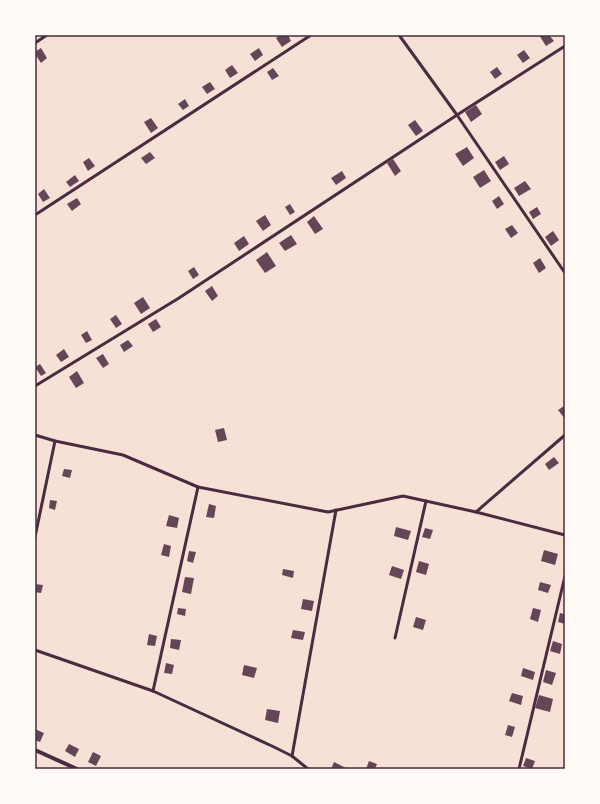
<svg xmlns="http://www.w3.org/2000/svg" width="600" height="804" viewBox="0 0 600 804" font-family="Lato,sans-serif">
	<rect width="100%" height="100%" fill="#f7e1d7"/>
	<!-- building -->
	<g fill="#644757">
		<polygon points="281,35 288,35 291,41 282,47 276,38"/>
		<polygon points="539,35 549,35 554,41 546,46"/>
		<polygon points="41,48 47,58 41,63 35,54 35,52"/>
		<polygon points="259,48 263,55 255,61 250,54"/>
		<polygon points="524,50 530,58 523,63 517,55"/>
		<polygon points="232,65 238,73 230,78 225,70"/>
		<polygon points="497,67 502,74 495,79 490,72"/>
		<polygon points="273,68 279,76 272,80 267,72"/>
		<polygon points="210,82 215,89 207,94 202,87"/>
		<polygon points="185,99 189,106 183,110 178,104"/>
		<polygon points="476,105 482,114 471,122 465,112"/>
		<polygon points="151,118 158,128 151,133 144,122"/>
		<polygon points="415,120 423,131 416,136 408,125"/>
		<polygon points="467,147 474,158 463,166 455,154"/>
		<polygon points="150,152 155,158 146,164 141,158"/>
		<polygon points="504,156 509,164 500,170 495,162"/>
		<polygon points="89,158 95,166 88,171 83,162"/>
		<polygon points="393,159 401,171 395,176 387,163"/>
		<polygon points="484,170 491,181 480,188 473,177"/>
		<polygon points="342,171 346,178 336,185 331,178"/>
		<polygon points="75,175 79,181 70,187 66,182"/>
		<polygon points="525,181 531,189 519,196 514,188"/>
		<polygon points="44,189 50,198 43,202 38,194"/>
		<polygon points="499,196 504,204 497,209 492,201"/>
		<polygon points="77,198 81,204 72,211 67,204"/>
		<polygon points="290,204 295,212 290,215 285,207"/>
		<polygon points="537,207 541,214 533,219 529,212"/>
		<polygon points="265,215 271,225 263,231 256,221"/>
		<polygon points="314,216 323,229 315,234 307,222"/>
		<polygon points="512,225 518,233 511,238 505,229"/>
		<polygon points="553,231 559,240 551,246 545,237"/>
		<polygon points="291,235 297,244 285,251 279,243"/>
		<polygon points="244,236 249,244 239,251 234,243"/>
		<polygon points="267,252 276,266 265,273 256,260"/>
		<polygon points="540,258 546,268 539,273 533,263"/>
		<polygon points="194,267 199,275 193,279 188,271"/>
		<polygon points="212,286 218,296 212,301 205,291"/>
		<polygon points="143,297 150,308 141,314 134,303"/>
		<polygon points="116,315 122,324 116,328 110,319"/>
		<polygon points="156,319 161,327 153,332 148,324"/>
		<polygon points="87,331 92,340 86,343 81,335"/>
		<polygon points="128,340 133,346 124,352 120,345"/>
		<polygon points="64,349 69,357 61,362 56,355"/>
		<polygon points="103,354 109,364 103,368 96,358"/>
		<polygon points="40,364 46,373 41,376 35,367"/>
		<polygon points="77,371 84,383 76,388 69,377"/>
		<polygon points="564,406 565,408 565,419 558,410"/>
		<polygon points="224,428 227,440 218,442 215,430"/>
		<polygon points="554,457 559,463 549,470 545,464"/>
		<polygon points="64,469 72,470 70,478 62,476"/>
		<polygon points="50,500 57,501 55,510 49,508"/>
		<polygon points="209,504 216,506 214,518 206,517"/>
		<polygon points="169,515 179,518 177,528 166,526"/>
		<polygon points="396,527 411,531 408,540 394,536"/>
		<polygon points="425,528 433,530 430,539 422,537"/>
		<polygon points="164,544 171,546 169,557 161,555"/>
		<polygon points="544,550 558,554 555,565 541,561"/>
		<polygon points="189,551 196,552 193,563 187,561"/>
		<polygon points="419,561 429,564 426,575 416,572"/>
		<polygon points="392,566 404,570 401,579 389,575"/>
		<polygon points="283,569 294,571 293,578 282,575"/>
		<polygon points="185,577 194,578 191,594 182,592"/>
		<polygon points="540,582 551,585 548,593 538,590"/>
		<polygon points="35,584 43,585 41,593 35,592"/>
		<polygon points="303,599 314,601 312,611 301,609"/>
		<polygon points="178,608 186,609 185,616 177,614"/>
		<polygon points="533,608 541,610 538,622 530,619"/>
		<polygon points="560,613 565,614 565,624 558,622"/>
		<polygon points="416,617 426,620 423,630 413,627"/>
		<polygon points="293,630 305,632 303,640 291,638"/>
		<polygon points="149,634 157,636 155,646 147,645"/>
		<polygon points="171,639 181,640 179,650 170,648"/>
		<polygon points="553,641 562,644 560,654 550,651"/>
		<polygon points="166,663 174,665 172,674 164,673"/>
		<polygon points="244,665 257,668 254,678 242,675"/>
		<polygon points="523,668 535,672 533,680 521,676"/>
		<polygon points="546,670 556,673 552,685 543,682"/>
		<polygon points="512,693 523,696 521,705 509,701"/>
		<polygon points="539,695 553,699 550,712 535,708"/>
		<polygon points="267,709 280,711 278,723 265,720"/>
		<polygon points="508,725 515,727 512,737 505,735"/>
		<polygon points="35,729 44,733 40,742 35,740"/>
		<polygon points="69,744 79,749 75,757 65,751"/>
		<polygon points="93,752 101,756 96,766 88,762"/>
		<polygon points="526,758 535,761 532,769 523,766"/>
		<polygon points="369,761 377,764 375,769 366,769"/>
		<polygon points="334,762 348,769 331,769"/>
	</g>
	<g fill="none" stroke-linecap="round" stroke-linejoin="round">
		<!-- service -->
		<g stroke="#4a2c40" stroke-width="3">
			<polyline points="399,35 457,115 565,273"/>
			<polyline points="35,43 47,35"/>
			<polyline points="35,215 311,35"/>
			<polyline points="35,386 179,298 457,115 565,46"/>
			<polyline points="35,435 55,441 123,455 198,487 328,512 403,496 476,512 565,535"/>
			<polyline points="476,512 565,435"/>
			<polyline points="35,537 55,441"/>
			<polyline points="395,638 426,501"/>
			<polyline points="35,650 153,691 274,747 292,756 308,769"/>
			<polyline points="153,691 198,487"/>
			<polyline points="292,756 336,510"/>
			<polyline points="519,769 565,576"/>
		</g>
		<!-- minor -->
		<polyline stroke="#4a2c40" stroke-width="4" points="35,750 77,769"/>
	</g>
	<!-- border -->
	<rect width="600" height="804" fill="none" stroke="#fffaf5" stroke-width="72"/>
	<rect x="36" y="36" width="528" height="732" fill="none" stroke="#4a2c40" stroke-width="1.5"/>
</svg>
